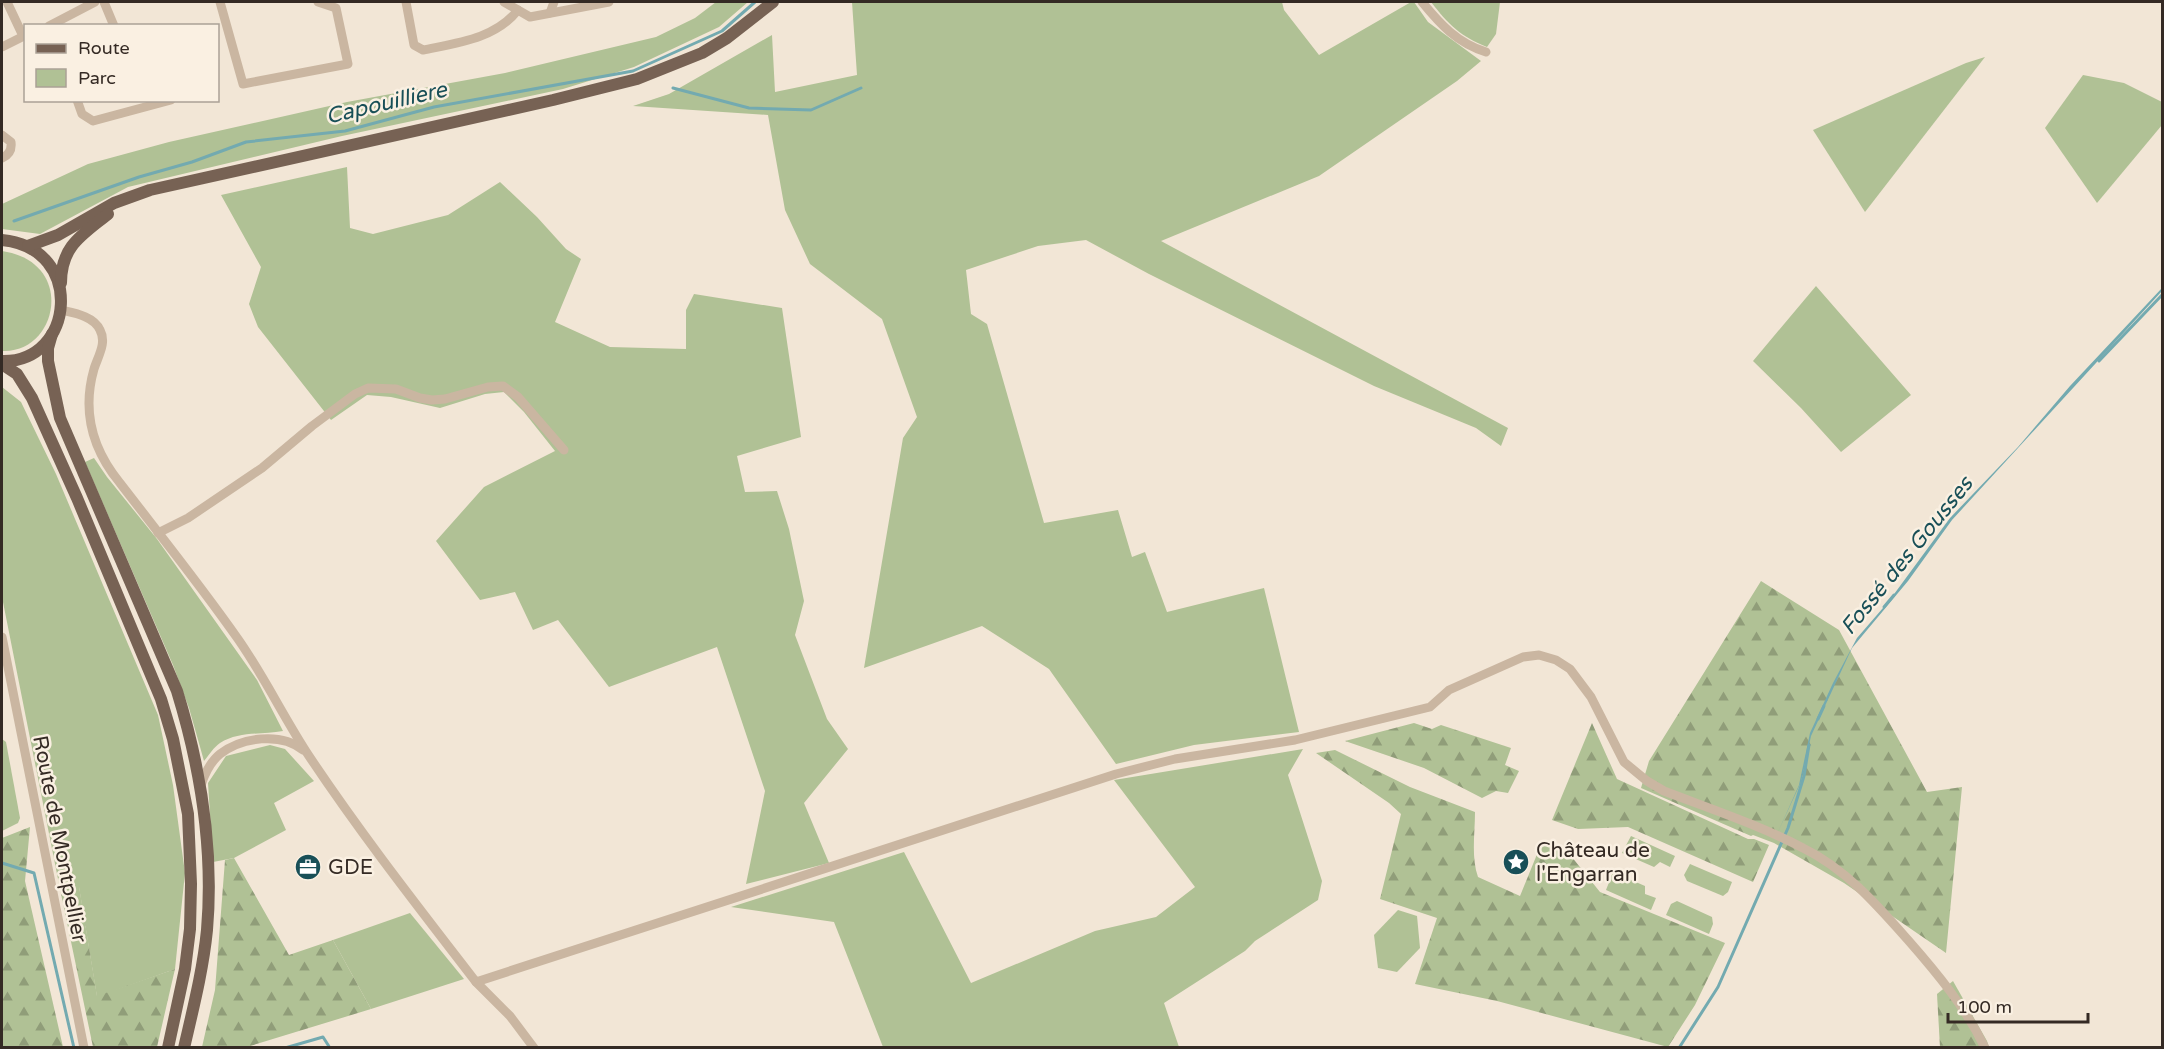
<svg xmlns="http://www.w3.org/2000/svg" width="2164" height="1049" viewBox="0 0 2164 1049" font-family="'Varela Round',sans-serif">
	<defs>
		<pattern id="forest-firs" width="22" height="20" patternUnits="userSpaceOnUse" patternTransform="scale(1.5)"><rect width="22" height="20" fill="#b0c195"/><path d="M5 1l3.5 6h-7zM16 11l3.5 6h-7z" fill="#909d79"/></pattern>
	</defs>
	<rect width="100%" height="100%" fill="#f2e6d6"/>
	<!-- green -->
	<g fill="#b0c195">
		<polygon points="716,2 748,2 719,27 634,67 563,89 342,136 128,187 40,234 2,229 2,204 88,164 169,142 347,102 505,73 656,37 695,18"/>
		<polygon points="852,2 1282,2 1284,10 1319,55 1411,2 1414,2 1428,22 1481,61 1457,81 1319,176 1161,241 1508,428 1501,446 1476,428 1374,386 1149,274 1086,240 1038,246 966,270 971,314 987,324 1044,523 1118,510 1132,557 1145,552 1167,612 1264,588 1299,732 1194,745 1116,764 1049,669 982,626 864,668 903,438 917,417 882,319 810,264 785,210 768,115 633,106 669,94 772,35 775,92 857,75"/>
		<path d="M1431 2H1500L1496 34 1487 47C1461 37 1448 24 1431 2Z"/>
		<polygon points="1985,57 1865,212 1813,130 1966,63"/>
		<polygon points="2083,75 2124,83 2162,102 2162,125 2097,203 2045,128"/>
		<polygon points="347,167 350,228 373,234 448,215 500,182 537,217 566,249 581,259 555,322 610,347 686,349 686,310 694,294 782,308 801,437 737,456 745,492 777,491 789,529 804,601 795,635 827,719 848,749 804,803 829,863 746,884 765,791 717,647 609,687 558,620 533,630 515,592 480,600 436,541 484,487 555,451 524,412 504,392 485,394 440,408 391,397 367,395 331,420 258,327 249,304 261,267 221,195"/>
		<path d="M2 251C77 262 58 354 2 351Z"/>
		<polygon points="1816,286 1911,395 1841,452 1801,408 1753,361"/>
		<polygon points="2,387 21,402 56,474 158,715 173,785 185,873 175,969 97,997 79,887 60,889 2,597"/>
		<path d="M94 458 107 477 157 539 257 680 283 731C262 735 239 731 220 743 214 747 209 755 204 761L189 708 173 665 85 462Z"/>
		<polygon points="2,739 6,742 20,818 18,823 2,831"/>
		<polygon points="270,745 285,749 314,781 274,803 286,830 234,858 213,862 208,783 226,756"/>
		<polygon points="1303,749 1288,775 1322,881 1318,900 1255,941 1245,951 1164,1003 1179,1047 883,1047 834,922 731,907 904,852 971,983 1095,931 1156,917 1195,887 1114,780"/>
		<polygon points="1631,836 1675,856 1670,867 1660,862 1654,867 1622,853"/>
		<polygon points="1690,864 1732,882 1728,892 1723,896 1687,881 1684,875"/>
		<polygon points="1613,872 1645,886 1645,894 1656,898 1651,910 1606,890"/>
		<polygon points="1677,901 1712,917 1713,924 1709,934 1666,915 1671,904"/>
		<polygon points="1398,910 1417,916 1420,948 1397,972 1378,968 1374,935"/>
		<polygon points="410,913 464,979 371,1009 333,940"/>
	</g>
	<!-- forest -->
	<g fill="url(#forest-firs)">
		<polygon points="1761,581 1839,630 1927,792 1962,787 1946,953 1844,883 1774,843 1753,835 1751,836 1641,788 1649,761"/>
		<polygon points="1414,723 1432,729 1441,725 1511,748 1505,765 1519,771 1508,793 1496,791 1482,798 1424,768 1345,741"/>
		<polygon points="1592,723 1617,779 1748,839 1754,839 1769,845 1753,882 1628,827 1578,829 1552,820"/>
		<path d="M1335 750 1410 787 1475 812C1475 834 1471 857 1478 877L1520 896 1542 842 1567 851 1600 892 1725 943 1695 1005 1668 1047 1497 1001 1415 984 1437 918 1380 899 1401 814 1389 803 1316 753Z"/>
		<polygon points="30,827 25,881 63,1047 2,1047 2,838"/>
		<polygon points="234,858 289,955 333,940 371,1009 247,1047 202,1047 215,990 225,860"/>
		<polygon points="79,886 97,996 175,969 157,1047 93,1047 60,889"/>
		<polygon points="1953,981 1987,1041 1989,1047 1940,1047 1937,994"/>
	</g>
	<!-- water -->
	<polygon fill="#73aab0" points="2162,288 2162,291 1952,520 1908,581 1852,648 1811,736 1801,782 1778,832 1799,785 1810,733 1833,683 1857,638 1889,601 1950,518 2018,447 2070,386"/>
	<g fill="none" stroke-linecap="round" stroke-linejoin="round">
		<!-- stream -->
		<g stroke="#73aab0" stroke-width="3">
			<polyline points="673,88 749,108 811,110 861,88"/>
			<polyline points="14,221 139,177 192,162 246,142 345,131 434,107 633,71 722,31 755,2"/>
			<polyline points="2099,361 2162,295"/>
			<polyline points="1884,607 1894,595"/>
			<polyline points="1818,719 1824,706"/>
			<polyline points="2,863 34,873 74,1048"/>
			<polyline points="285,1048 323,1037 330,1048"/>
			<polyline points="1679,1048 1718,987 1788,828 1804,776 1809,745"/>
		</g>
		<!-- minor -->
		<g stroke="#cab6a1" stroke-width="9">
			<polyline points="7,2 23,36"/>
			<polyline points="104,2 114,26"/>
			<polyline points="220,2 243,84 348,64 336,8 318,2"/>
			<path d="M406 2 414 45 423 50C457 43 495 39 518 10"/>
			<polyline points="504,2 530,17 609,2"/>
			<path d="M1422 2C1440 24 1457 43 1486 52"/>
			<polyline points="550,13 554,2"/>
			<polyline points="49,26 95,2"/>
			<polyline points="2,47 26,35"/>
			<polyline points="77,100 82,114 93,121 171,100"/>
			<path d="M2 135 11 142C12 150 9 155 2 158"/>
			<path d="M61 310C74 313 94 316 100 330 107 343 98 356 94 369 82 411 92 449 120 483 160 535 201 586 238 639 264 676 284 718 309 756 361 834 419 908 476 982L1116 774 1175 759 1295 740 1430 707 1449 690 1523 657 1539 655 1556 660 1570 669 1591 697 1624 762 1647 781 1664 791C1711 809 1759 825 1803 848 1846 869 1877 905 1908 940 1937 973 1966 1008 1985 1048"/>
			<polyline points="158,533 188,518 262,468 312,426 355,394 368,388 396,389 420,398 432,400 445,399 488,387 503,386 518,397 564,450"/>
			<polyline points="2,637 84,1048"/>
			<path d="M201 785C205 773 210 762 220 754 242 737 281 732 303 750"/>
			<polyline points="476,982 510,1016 534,1048"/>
		</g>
		<!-- major -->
		<g stroke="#776254" stroke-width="12">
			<path d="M2 240C86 248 75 363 2 361"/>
			<polyline points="28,246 58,235 114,203 150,190 553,100 637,79 702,53 727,38 773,2"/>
			<path d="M61 283C61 246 82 235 108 214"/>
			<path d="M52 334 48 348V361L60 418 177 691C201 769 214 848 207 930 203 970 193 1009 184 1048"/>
			<polyline points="2,364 17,374 32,398 77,498 161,699 173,739 188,814 191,884 190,929 185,969 168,1048"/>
		</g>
	</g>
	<!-- icons -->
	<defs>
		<symbol id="sight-disc" viewBox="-11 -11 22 22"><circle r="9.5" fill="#184f57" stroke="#faf0e2"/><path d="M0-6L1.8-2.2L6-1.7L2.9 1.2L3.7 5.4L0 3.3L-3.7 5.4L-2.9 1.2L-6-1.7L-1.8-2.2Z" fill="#fff"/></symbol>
		<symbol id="office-disc" viewBox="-11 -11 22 22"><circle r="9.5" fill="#184f57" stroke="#faf0e2"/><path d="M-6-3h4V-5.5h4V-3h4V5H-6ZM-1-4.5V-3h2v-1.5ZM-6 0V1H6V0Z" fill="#fff"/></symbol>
	</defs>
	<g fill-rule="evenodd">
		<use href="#sight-disc" x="1501" y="847" width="30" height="30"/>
		<use href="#office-disc" x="293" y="852" width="30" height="30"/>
	</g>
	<g text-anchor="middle" stroke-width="5" stroke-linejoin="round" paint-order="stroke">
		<!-- street labels -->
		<g font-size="21" fill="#342a24" stroke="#faf0e2">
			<text transform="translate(60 839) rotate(79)" y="7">Route de Montpellier</text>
		</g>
		<!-- poi labels -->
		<g font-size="21" fill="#342a24" stroke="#faf0e2" text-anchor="start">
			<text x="1536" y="857">Château de<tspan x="1536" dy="24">l'Engarran</tspan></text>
			<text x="328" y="874">GDE</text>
		</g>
		<!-- water labels -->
		<g font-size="22" font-style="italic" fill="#184f57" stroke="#faf0e2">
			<text transform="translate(386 102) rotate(-13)" y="8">Capouilliere</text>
			<text transform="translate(1906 555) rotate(-51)" y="8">Fossé des Gousses</text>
		</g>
	</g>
	<!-- border -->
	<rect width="2164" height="1049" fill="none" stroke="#342a24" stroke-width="6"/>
	<!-- legend -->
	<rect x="24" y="24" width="195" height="78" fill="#faf0e2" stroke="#aba196" stroke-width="1.5"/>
	<rect x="36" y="44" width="30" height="9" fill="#776254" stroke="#aba196" stroke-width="1.5"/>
	<text x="78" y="54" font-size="18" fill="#342a24">Route</text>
	<rect x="36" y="69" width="30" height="18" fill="#b0c195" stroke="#aba196" stroke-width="1.5"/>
	<text x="78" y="84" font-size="18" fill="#342a24">Parc</text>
	<!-- scale -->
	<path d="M1948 1013v9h140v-9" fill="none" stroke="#342a24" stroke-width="3"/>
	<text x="1957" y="1013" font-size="18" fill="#342a24" stroke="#faf0e2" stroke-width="4.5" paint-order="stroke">100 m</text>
</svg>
